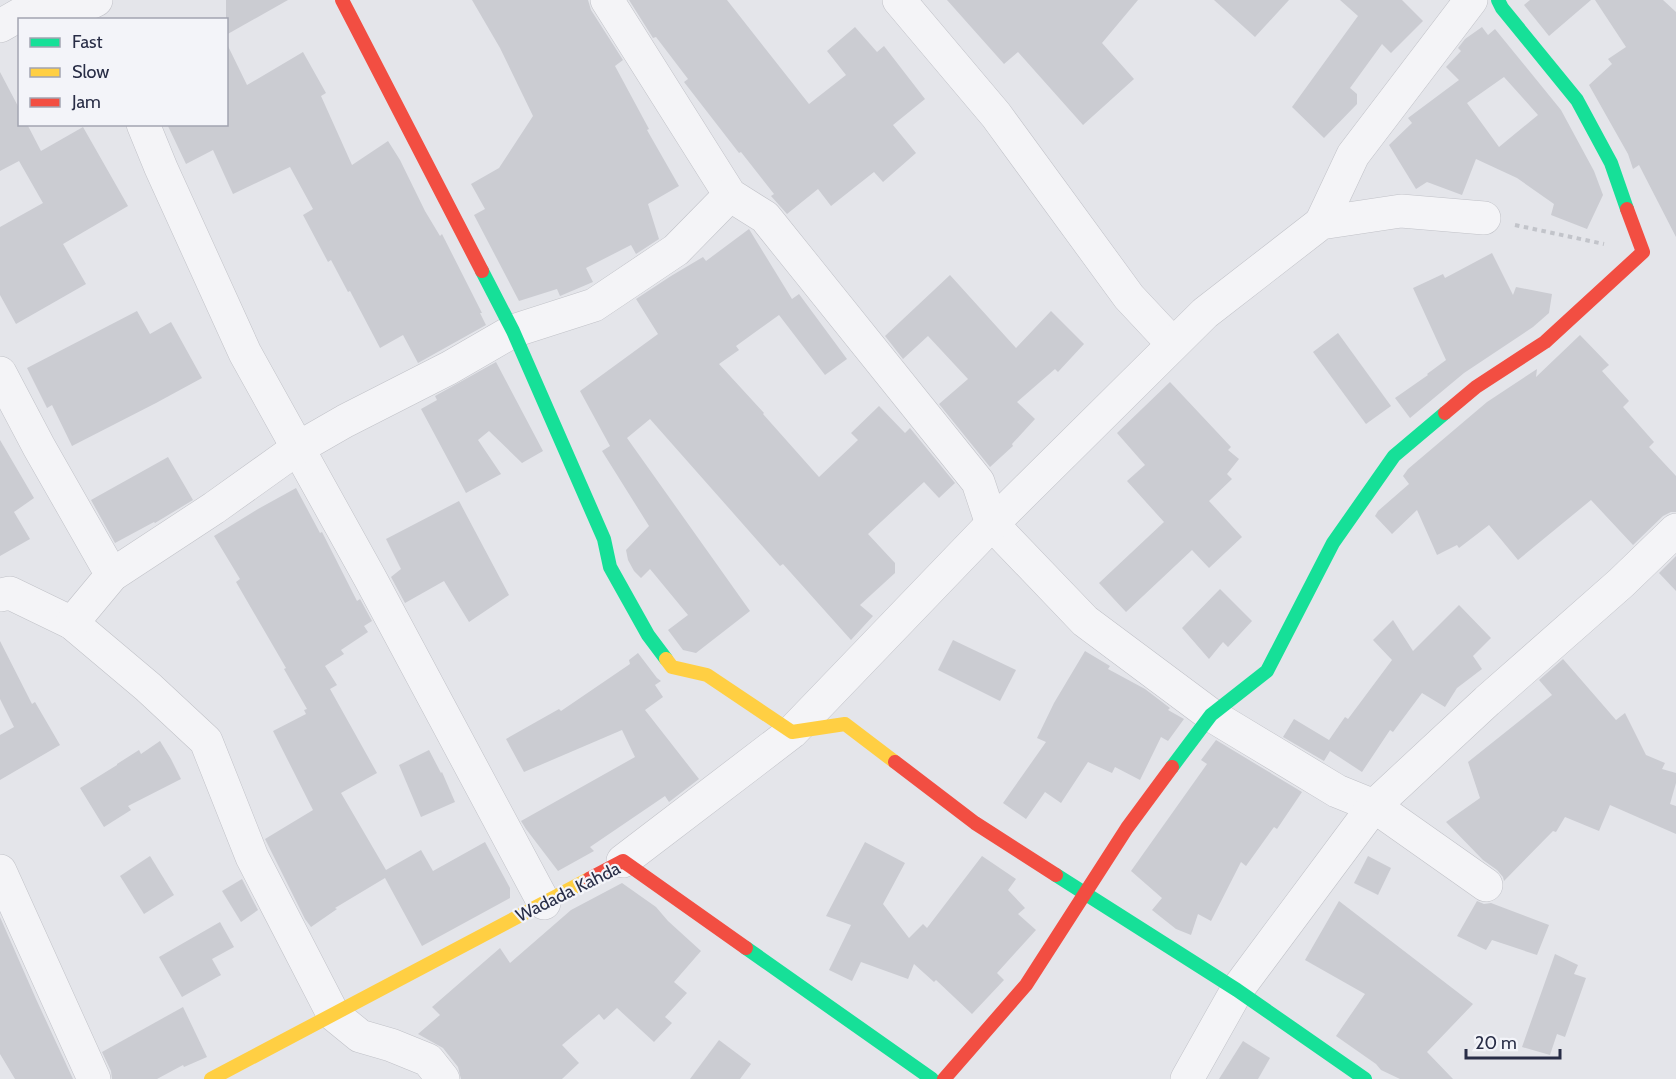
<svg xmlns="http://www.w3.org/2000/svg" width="1676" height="1079" viewBox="0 0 1676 1079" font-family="Cabin,sans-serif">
	<rect width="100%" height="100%" fill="#e4e5ea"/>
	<!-- building -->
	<g fill="#cbccd2" fill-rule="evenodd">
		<polygon points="226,0 288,0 226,35"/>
		<polygon points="472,0 588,0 591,10 623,60 615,66 649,129 647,130 679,186 648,204 659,239 636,254 631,245 586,268 593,282 560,296 557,289 519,301 474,215 485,209 471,184 499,168 533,116 500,48"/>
		<polygon points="629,0 727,0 809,104 846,75 827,51 855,27 877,52 884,46 925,99 893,125 916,153 883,182 874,172 831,206 818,189 787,214 771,196 774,194 741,152 739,153 684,82 688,79 656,37 653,38"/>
		<polygon points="947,0 1138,0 1102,43 1134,79 1083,125 1018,52 1004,64"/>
		<polygon points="1214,0 1289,0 1255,37"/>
		<polygon points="1340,0 1402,0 1423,21 1391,53 1382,44 1350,88 1357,94 1357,104 1324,138 1292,107 1358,16"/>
		<polygon points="1530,0 1591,0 1549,36 1524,5"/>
		<polygon points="1595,0 1663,0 1676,12 1676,237 1639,165 1633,169 1628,154 1589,85 1612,64 1608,59 1626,47"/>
		<path d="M1482 27 1488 35 1495 29 1561 110 1594 171 1603 195 1587 229 1551 215 1554 204 1517 178 1476 159 1462 195 1427 182 1416 189 1389 145 1412 123 1408 118 1459 80 1446 67 1461 51 1458 48 1465 39ZM1504 77 1538 115 1499 147 1467 103Z"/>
		<polygon points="226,42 247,85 303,52 326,93 321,96 352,165 388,141 400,160 425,211 440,236 442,234 482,313 480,313 486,325 418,363 403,335 380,348 350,291 348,292 331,260 328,262 303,215 313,209 290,167 233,194 213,150 186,164 167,124 226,124"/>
		<polygon points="0,72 20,110 20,124 27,124 41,151 83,127 128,206 63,244 86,284 16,324 0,295 0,227 43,203 19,161 0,171"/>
		<polygon points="749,229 792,299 799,294 847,359 825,375 779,315 736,346 739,350 719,364 764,413 763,414 819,477 858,440 851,433 879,406 905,433 910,428 955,483 939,498 924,482 868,534 895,563 895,573 860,605 873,616 851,640 783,564 780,566 650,419 627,438 750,611 696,653 683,650 668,630 688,615 650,569 641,578 634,571 628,560 626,550 649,526 602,451 610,446 580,391 658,334 636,299 671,276 703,257 706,261"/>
		<polygon points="1492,253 1513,295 1516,287 1552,294 1549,313 1533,327 1464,373 1410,418 1395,398 1428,375 1427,374 1446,360 1413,288 1443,274 1445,278"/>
		<polygon points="950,275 1016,348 1051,311 1084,344 1058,372 1055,369 1017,402 1035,419 1012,444 1013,446 990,467 939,404 968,379 928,336 903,359 885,336"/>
		<polygon points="137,311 150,334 171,322 202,378 156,403 72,446 52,405 47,408 27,368"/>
		<polygon points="1338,333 1391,406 1366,424 1313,352"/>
		<polygon points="1580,335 1609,365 1602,371 1629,401 1623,407 1654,442 1649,447 1676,476 1676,512 1671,512 1663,516 1633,545 1591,500 1518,560 1489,525 1459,548 1457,545 1437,555 1417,510 1392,534 1375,516 1378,511 1409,484 1403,476 1408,469 1487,402 1537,369 1536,377"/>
		<polygon points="496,362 543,451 522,463 489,431 478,440 501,474 466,493 421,409 437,400 435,396"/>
		<polygon points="1170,382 1231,447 1228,450 1239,459 1227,474 1232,479 1209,501 1242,537 1209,568 1192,550 1126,612 1099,583 1164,522 1127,481 1145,465 1117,433"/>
		<polygon points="0,440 34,498 14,512 30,539 0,556"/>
		<polygon points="168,457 193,500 155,523 154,522 115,543 91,500"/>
		<polygon points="296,488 320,533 322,532 357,601 360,599 372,621 364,626 368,632 341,650 344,654 325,666 337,685 330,689 377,773 341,793 386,870 421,850 433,871 485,842 510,888 510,898 422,946 385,878 335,908 337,909 311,927 305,919 265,839 313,810 273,731 306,714 304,710 307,709 284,669 286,668 236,582 240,579 214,536 258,509"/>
		<polygon points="459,501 509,595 469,622 444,581 405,603 391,577 401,569 386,539"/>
		<polygon points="1676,556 1676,591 1659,573"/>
		<polygon points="1220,589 1252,621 1228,647 1223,642 1209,659 1182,628"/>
		<polygon points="1459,605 1491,638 1473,656 1482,669 1457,688 1445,707 1422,693 1393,732 1390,730 1362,772 1330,751 1324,761 1283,737 1294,719 1329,740 1345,717 1348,719 1392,660 1373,640 1393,620 1413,651"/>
		<polygon points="953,640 1016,670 1000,701 938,670"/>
		<polygon points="0,641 32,704 35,702 60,745 0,780 0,735 14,727 0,699"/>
		<polygon points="1085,651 1110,666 1108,669 1145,689 1170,708 1168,710 1184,719 1168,741 1161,737 1140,780 1115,767 1112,773 1088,762 1061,803 1045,792 1026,819 1003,803 1046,742 1037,738 1054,703"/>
		<polygon points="638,653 657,678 661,681 655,685 663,697 645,710 699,779 669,802 665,796 590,847 594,851 558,871 526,829 521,821 635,757 622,730 524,772 506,739 559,709 561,711 630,664 629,660"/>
		<polygon points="1563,659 1616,720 1625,713 1646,755 1665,763 1662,769 1676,773 1676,783 1670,804 1676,806 1676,834 1610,805 1599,831 1565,817 1556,832 1553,831 1504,881 1503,877 1497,870 1483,860 1446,822 1480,798 1468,762 1552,695 1539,680"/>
		<polygon points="1216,740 1302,792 1277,829 1274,827 1246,866 1241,862 1211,921 1198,914 1191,935 1176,929 1152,910 1162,898 1131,871 1207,764 1201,760"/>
		<polygon points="160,741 171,759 181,779 128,806 131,810 104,827 80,788 117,765 117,764 139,750 141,754"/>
		<polygon points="429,750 441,773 442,772 455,802 421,817 399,765"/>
		<polygon points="865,842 905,863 883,904 909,938 923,924 927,928 982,856 1016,879 1008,890 1025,908 1018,914 1036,930 997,973 1004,980 972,1014 936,980 934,982 914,964 908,979 861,962 852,981 829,970 851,925 826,916"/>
		<polygon points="150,856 174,895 144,914 120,876"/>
		<polygon points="1368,856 1391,868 1378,895 1354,883"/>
		<polygon points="242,879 258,910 241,922 222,891"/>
		<polygon points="622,883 656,907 668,921 701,951 674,982 687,993 665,1017 672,1023 654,1042 617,1008 604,1020 599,1014 562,1045 579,1063 562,1079 461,1079 458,1067 443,1048 418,1034 440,1015 432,1007 500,948 510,963 571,910"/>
		<polygon points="1339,901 1473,1004 1427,1052 1453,1079 1400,1079 1381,1070 1376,1064 1336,1036 1365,994 1305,960"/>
		<polygon points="1477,901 1484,904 1491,903 1549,925 1537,955 1492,940 1486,950 1457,936"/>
		<polygon points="0,917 36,999 73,1079 15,1079 0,1054"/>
		<polygon points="220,922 234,947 212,959 221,975 182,997 159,957"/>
		<polygon points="1555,954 1578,965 1574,974 1586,978 1565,1037 1557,1034 1550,1055 1522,1047"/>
		<polygon points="183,1007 207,1057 184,1067 183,1065 157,1079 112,1079 111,1071 102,1052"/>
		<polygon points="719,1040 751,1064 740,1079 690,1079"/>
		<polygon points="1243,1041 1270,1058 1258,1079 1219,1079"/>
	</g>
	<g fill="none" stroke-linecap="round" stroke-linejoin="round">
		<defs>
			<g id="street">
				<polyline points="607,0 730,195 765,217 978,482 992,524 1085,621 1211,715 1337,791 1374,806 1486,885"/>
				<polyline points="899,0 996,115 1129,297 1173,344"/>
				<polyline points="0,26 21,14 92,2 96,0"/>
				<polyline points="143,124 161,168 245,353 370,578 544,903"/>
				<polyline points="1321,223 1353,155 1471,0"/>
				<polyline points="0,373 39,447 112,575"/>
				<polyline points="0,595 10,593 72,623 148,687 206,741 252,857 333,1014 360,1036 391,1045 428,1060 443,1079"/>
				<polyline points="72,623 112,575 214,508 298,448 345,421 449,368 513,331 594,305 676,250 730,195"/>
				<polyline points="623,861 792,732 992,524 1205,313 1321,223 1401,211 1484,218"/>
				<polyline points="0,871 94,1079"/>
				<polyline points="1187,1079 1237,990 1374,806 1487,701 1621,583 1676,530"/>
			</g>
		</defs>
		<!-- street casing -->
		<use href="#street" stroke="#c1c2c8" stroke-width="34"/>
		<!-- path -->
		<polyline stroke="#c2c4ca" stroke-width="4" stroke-dasharray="4.5 4.5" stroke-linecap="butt" points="1515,225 1604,244"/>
		<!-- street -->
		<use href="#street" stroke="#f4f4f7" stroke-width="33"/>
		<!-- fast -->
		<g stroke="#16e098" stroke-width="14">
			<polyline points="1498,0 1502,8 1577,100 1611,163 1627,209"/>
			<polyline points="482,271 513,331 604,539 610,567 648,635 666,659"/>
			<polyline points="1172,767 1211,715 1267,671 1333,543 1394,456 1445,413"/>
			<polyline points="1056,875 1237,990 1365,1079"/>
			<polyline points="746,948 932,1079"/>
		</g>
		<!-- slow -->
		<g stroke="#ffcf43" stroke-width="14">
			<polyline points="666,659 672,667 707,675 792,732 845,724 895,762"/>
			<polyline points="211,1079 589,879"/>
		</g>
		<!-- jam -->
		<g stroke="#f24e42" stroke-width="14">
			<polyline points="342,0 482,271"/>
			<polyline points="1445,413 1476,387 1545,342 1643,252 1627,209"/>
			<polyline points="895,762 975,823 1056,875"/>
			<polyline points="589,879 623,861 746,948"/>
			<polyline points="944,1079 1026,985 1127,828 1172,767"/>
		</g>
	</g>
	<g text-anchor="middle" stroke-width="4.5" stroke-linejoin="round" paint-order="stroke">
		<!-- street labels -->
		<g font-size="18" fill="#282d46" stroke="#f3f4f9">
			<text transform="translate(568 892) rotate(-26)" y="6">Wadada Kahda</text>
		</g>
	</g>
	<!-- legend -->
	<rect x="18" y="18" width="210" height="108" fill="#f3f4f9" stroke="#a2a4b1" stroke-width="1.5"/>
	<rect x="30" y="38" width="30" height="9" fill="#16e098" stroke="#a2a4b1" stroke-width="1.5"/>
	<text x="72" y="48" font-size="18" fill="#282d46">Fast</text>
	<rect x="30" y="68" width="30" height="9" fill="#ffcf43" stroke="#a2a4b1" stroke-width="1.5"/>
	<text x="72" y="78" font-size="18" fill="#282d46">Slow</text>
	<rect x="30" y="98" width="30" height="9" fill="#f24e42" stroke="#a2a4b1" stroke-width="1.5"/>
	<text x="72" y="108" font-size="18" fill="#282d46">Jam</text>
	<!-- scale -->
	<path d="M1466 1049v9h94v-9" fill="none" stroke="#282d46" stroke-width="3"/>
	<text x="1475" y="1049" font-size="18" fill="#282d46" stroke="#f3f4f9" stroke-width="4.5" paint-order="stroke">20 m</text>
</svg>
